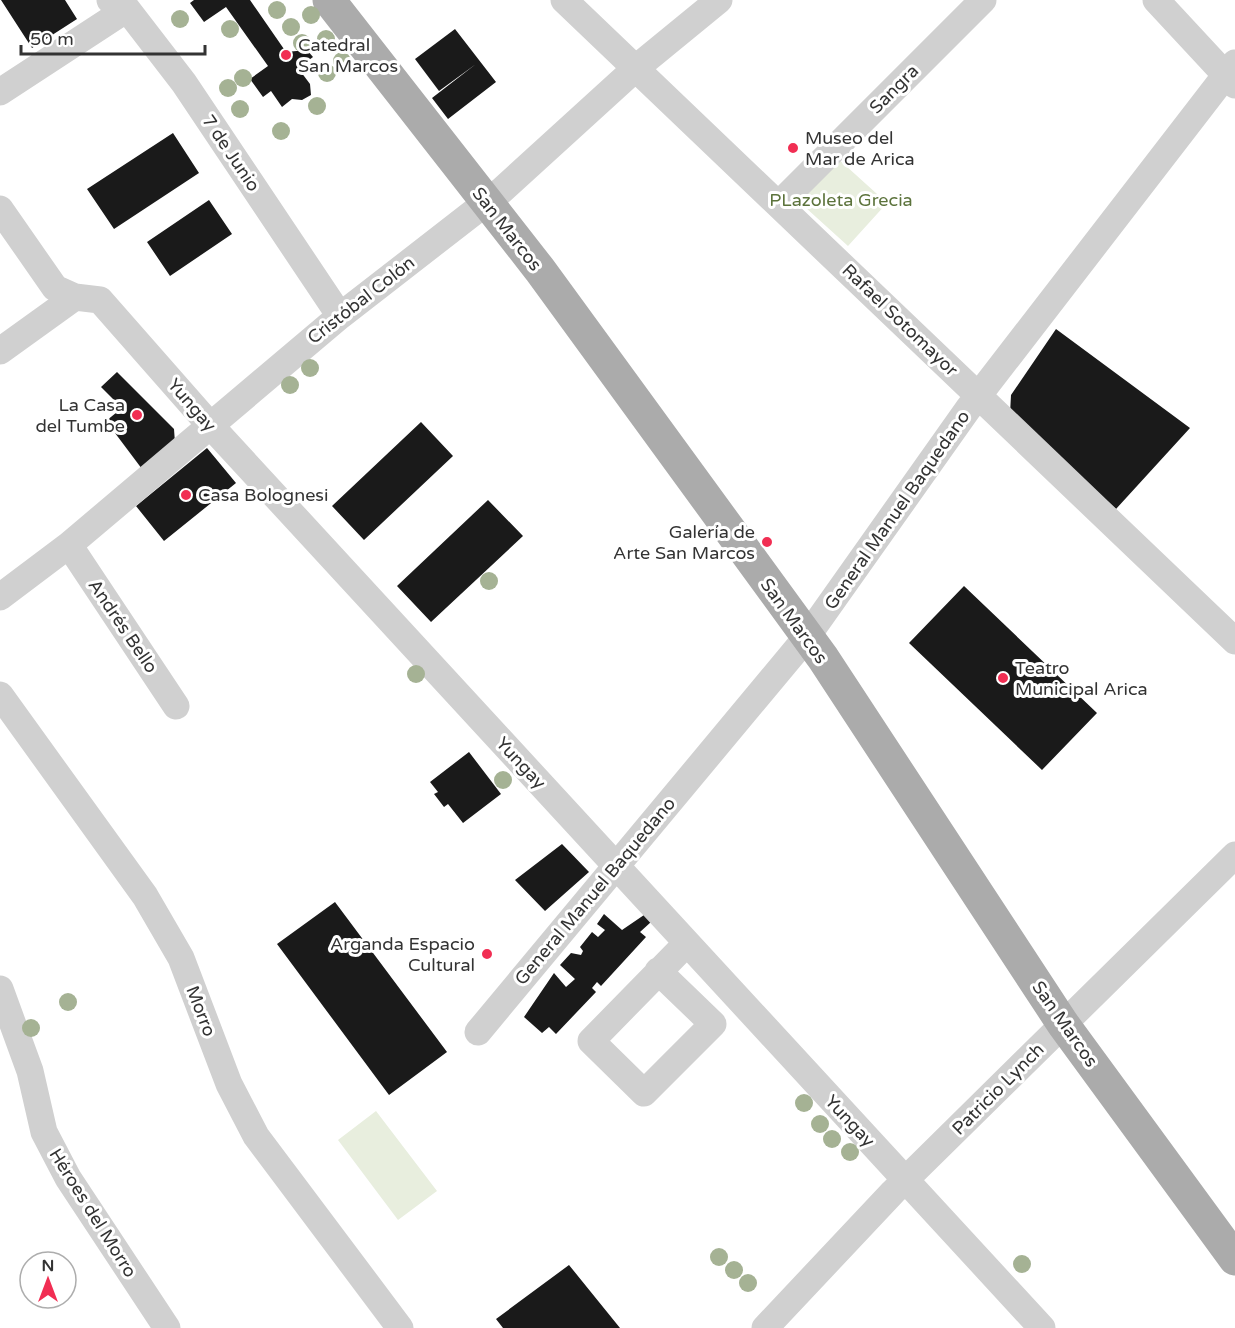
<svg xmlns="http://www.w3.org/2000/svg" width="1235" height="1328" font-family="'Varela Round',sans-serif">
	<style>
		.green { fill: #e8eede }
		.building { fill: #1a1a1a }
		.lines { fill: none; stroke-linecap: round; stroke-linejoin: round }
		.minor { stroke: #d0d0d0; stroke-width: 27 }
		.major { stroke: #ababab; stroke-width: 33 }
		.tree { fill: #a5b294 }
		.poi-dot { fill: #f12e53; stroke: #fff; stroke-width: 2 }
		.labels { text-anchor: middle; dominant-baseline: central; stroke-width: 6; stroke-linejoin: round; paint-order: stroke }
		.poi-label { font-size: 18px; fill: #333; stroke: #fff; text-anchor: start }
		.street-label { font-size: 18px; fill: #333; stroke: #fff }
		.park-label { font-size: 18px; fill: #5c733c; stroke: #fff }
	</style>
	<rect width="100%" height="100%" fill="#fff"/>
	<!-- green -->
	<path class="green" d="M835,156l52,47 -39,43 -53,-48z
		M376,1111l61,80 -39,29 -60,-80z"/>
	<!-- building -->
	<path class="building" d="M1,0h64l12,19 -45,29z
		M194,0h56l36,52 21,-2 6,7 -15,11 12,16 1,11 -9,5 -10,-1 -10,8 -11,-16 -8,6 -13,-18 18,-13 -42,-59 -22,15 -14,-19z
		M455,29l41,53 -48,37 -16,-21 44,-34 -37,27 -24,-32z
		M173,133l26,40 -85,56 -27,-40z
		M209,200l23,34 -62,42 -23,-34z
		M1056,329l134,99 -74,81 -106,-95 1,-19z
		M117,372l57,57 1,14 -33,26 -36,-48 16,-13 -21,-21z
		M421,422l32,34 -89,84 -32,-34z
		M207,448l29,35 -72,58 -28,-35z
		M488,500l35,36 -92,86 -34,-36z
		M964,586l133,127 -55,57 -133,-127z
		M469,752l32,42 -38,29 -15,-19 -4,3 -10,-13 4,-2 -8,-10z
		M562,844l27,28 -44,39 -30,-31z
		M335,902l112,150 -58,43 -112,-151z
		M604,914l18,16 22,-15 7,7 -11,10 6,5 -45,49 -4,-4 -5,6 4,4 -40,42 -7,-7 -7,6 -18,-16 30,-44 12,14 9,-8 -15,-14 11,-12 10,2 2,-4 -3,-4 12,-15 6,5 7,-7 -8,-6z
		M569,1265l51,63h-117l-7,-9z"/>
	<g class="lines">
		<!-- minor -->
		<path class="minor" d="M110,0l17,9 57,74 156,233
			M564,0l671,641
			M1156,0l79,85
			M0,92l127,-83
			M779,204l204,-204
			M0,209l55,79 20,9 25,3 109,124 833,904
			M0,351l75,-54
			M69,545l107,161
			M0,597l69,-52 271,-229 161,-125 135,-123 83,-68
			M0,695l145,201 36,62 48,126 27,52 144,192
			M658,971l55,53 -69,69 -53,-52 95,-97
			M0,989l30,82 14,61 24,46 99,150
			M478,1032l328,-394 162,-229 267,-346
			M765,1328l128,-136 342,-337"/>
		<!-- major -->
		<path class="major" d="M329,0l211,270 283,388 240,366 172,235"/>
	</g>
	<!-- trees -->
	<g class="tree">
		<circle cx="277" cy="10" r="9"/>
		<circle cx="311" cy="15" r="9"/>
		<circle cx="180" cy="19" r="9"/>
		<circle cx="291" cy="27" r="9"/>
		<circle cx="230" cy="29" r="9"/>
		<circle cx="326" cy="39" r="9"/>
		<circle cx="302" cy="43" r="9"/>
		<circle cx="342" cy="61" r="9"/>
		<circle cx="327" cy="73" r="9"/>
		<circle cx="243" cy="78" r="9"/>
		<circle cx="228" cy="88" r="9"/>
		<circle cx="317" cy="106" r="9"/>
		<circle cx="240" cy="109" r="9"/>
		<circle cx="281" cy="131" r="9"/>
		<circle cx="310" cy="368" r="9"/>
		<circle cx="290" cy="385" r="9"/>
		<circle cx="489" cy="581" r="9"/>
		<circle cx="416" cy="674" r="9"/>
		<circle cx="503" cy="780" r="9"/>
		<circle cx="68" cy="1002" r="9"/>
		<circle cx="31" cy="1028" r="9"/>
		<circle cx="804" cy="1103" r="9"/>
		<circle cx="820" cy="1124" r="9"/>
		<circle cx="832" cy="1139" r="9"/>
		<circle cx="850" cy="1152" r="9"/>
		<circle cx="719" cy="1257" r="9"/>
		<circle cx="1022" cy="1264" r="9"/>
		<circle cx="734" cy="1270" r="9"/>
		<circle cx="748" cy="1283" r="9"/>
	</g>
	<!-- markers -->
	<g class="poi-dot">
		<circle cx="286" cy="55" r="6"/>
		<circle cx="793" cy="148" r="6"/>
		<circle cx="137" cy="415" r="6"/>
		<circle cx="186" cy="495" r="6"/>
		<circle cx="767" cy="542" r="6"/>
		<circle cx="1003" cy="678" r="6"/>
		<circle cx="487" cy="954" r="6"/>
	</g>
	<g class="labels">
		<!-- poi labels -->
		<g class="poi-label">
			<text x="298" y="45">Catedral<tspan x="298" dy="21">San Marcos</tspan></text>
			<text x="805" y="138">Museo del<tspan x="805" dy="21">Mar de Arica</tspan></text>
			<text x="125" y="405" text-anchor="end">La Casa<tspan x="125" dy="21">del Tumbe</tspan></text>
			<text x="198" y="495">Casa Bolognesi</text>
			<text x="755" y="532" text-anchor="end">Galería de<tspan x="755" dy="21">Arte San Marcos</tspan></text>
			<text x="1015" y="668">Teatro<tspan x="1015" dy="21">Municipal Arica</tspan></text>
			<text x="475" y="944" text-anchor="end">Arganda Espacio<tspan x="475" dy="21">Cultural</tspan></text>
		</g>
		<!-- street labels -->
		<g class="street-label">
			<text transform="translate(894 89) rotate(-45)">Sangra</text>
			<text transform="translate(231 153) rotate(56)">7 de Junio</text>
			<text transform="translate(507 229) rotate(52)">San Marcos</text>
			<text transform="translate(361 300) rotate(-38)">Cristóbal Colón</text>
			<text transform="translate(900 320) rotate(44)">Rafael Sotomayor</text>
			<text transform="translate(192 405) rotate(49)">Yungay</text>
			<text transform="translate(897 510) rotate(-55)">General Manuel Baquedano</text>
			<text transform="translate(794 621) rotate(54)">San Marcos</text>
			<text transform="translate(123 626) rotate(56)">Andrés Bello</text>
			<text transform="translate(521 763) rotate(47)">Yungay</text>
			<text transform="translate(595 891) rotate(-50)">General Manuel Baquedano</text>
			<text transform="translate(201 1011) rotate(69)">Morro</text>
			<text transform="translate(1065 1024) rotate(55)">San Marcos</text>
			<text transform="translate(998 1089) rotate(-45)">Patricio Lynch</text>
			<text transform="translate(850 1121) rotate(47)">Yungay</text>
			<text transform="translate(93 1213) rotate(58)">Héroes del Morro</text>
		</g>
		<!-- park labels -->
		<g class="park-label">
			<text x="841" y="200">PLazoleta Grecia</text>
		</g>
	</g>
	<!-- north arrow -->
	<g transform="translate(48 1280)"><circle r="28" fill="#ffffff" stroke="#adadad" stroke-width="1.5"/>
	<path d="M0-4.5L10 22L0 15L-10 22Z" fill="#f12e53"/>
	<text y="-9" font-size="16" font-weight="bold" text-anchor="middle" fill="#333333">N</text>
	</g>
	<!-- scale -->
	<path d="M21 45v9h184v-9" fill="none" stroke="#333333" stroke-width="3"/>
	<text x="30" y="45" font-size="18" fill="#333333" stroke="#ffffff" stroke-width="4.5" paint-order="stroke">50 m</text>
</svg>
